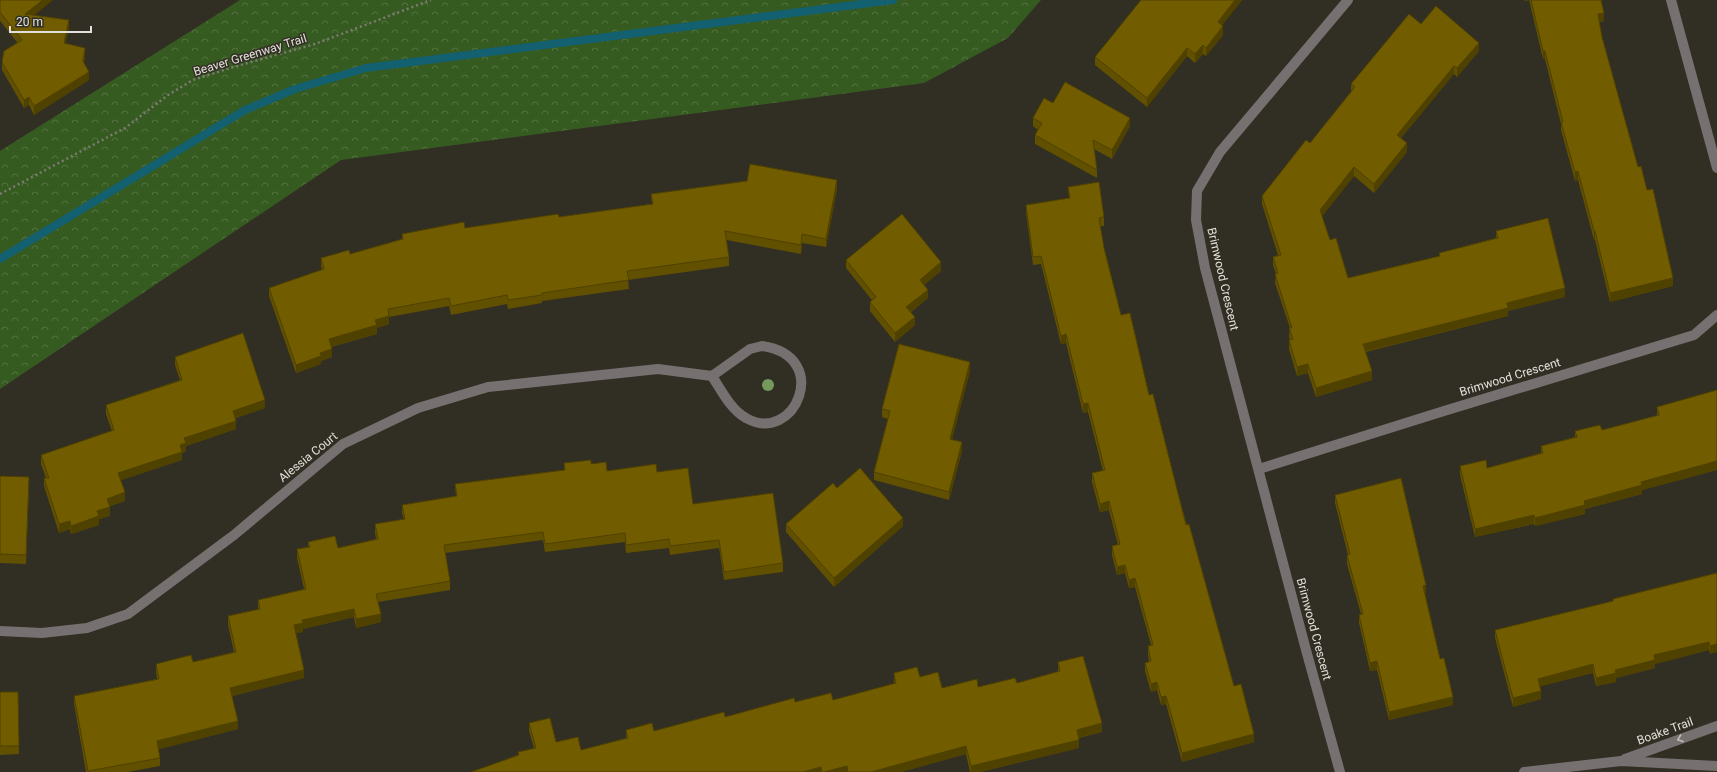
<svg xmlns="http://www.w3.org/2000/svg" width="1717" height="772" font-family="Roboto,sans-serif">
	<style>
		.forest { fill: url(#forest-crowns) }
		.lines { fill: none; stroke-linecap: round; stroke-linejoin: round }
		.stream { stroke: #136071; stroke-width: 8 }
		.path { stroke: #7e7b73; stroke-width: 2.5; stroke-dasharray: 2 3; stroke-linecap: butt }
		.minor { stroke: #777070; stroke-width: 10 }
		.tree { fill: #769a5c }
		.wall { fill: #615000 }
		.shaded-wall { fill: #4f4100 }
		.building { fill: #715d00; stroke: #4f4100 }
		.oneway { stroke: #c2beba }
		.labels { text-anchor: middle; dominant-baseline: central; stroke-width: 3; stroke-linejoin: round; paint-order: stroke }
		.street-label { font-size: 12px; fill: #e2e0da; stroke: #312e24 }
	</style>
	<defs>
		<pattern id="forest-crowns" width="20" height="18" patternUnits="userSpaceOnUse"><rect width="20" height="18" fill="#365b20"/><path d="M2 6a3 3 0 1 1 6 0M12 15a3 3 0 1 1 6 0" fill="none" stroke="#537240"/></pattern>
	</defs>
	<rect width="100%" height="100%" fill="#312e24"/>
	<!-- forest -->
	<path class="forest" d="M240,0h801l-33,38 -84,45 -583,77 -341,229v-238z"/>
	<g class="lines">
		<!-- stream -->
		<path class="stream" d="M0,259l245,-149 50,-21 71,-21 527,-68"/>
		<!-- path -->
		<path class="path" d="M0,194l125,-66 43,-33 25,-15 37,-12 85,-24 116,-44"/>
		<!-- minor -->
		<path class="minor" d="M1671,0l46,168
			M762,346c71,10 33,100 -16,72 -15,-8 -25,-28 -34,-42l38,-27z
			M1259,469l185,-58 250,-76 23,-20
			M0,631l42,2 45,-5 41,-14 106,-79 109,-91 75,-36 70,-21 170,-18 54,7
			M1625,759l92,-33
			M1340,772l-34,-122 -101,-382 -9,-48 1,-29 23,-39 128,-152
			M1524,772l97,-11 96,5"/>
	</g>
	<!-- trees -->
	<circle class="tree" cx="768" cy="385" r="6"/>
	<!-- wall -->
	<path class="wall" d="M0,0l34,15 35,13 -4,15 20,13 -1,7 5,17 -55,35 -5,-10 -5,3 -22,-38v-8l15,-20 -17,-21z
		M1141,0h101l-20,25 1,10 -17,21 -3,-2 -8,9 -8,-7 -40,51 -52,-42v-8z
		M1525,0h76l3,21 -5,1 3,15 36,130 9,23 26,96 -63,16 -15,-62h-1l-16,-60 -3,1 -14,-51v-6l-16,-65h-2l-14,-59 -4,1z
		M1421,24l58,27 -22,26 -3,-3 -53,64 6,14 -33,41 -20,-17 -32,40 8,24 18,38 91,-22v-3l57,-15v-7l69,66 -57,14v5l-142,36 6,28 -56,17 -8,-24 -11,3 -8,-27v-9h1l-1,-3 1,-9 -15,-45 1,-9 -3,-9v-8l5,-2 -16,-51v-8l48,-53 41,-51v-8z
		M1053,103l77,23 -18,33 -18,-10 3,21v8l-62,-34v-9l3,-5 -5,-4v-8z
		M1068,187l36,30v9h-4l4,22 17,67 28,80 85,291 20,56 -72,20 -16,-58 -5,1 -4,-15 -6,2 -6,-21v-8l4,-2 -1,-6v-9l3,-1 -16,-58 -6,1 -4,-15 -8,2 -5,-20v-9l6,-1 -9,-35 -9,2 -8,-30v-9l11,-2 -15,-59 -5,1 -17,-70 -5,1 -20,-80 -8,1 -7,-52v-8l43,-7z
		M837,189l-11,58 -24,-4 -1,11 -75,-14 3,17v9l-101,14 1,9 -87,12v2l-34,6 -1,-5 -56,11 -2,-9 -60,11v7l-12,4v6l-46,13 1,10 -11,4v3l-25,9 -27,-77v-8l53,-18 -1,-4v-8l29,-4 52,-15v-5l63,-6 94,-11 93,-13 -1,-10z
		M846,260l95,11 -17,14 4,13 -17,14 4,13 -20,17 -25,-31v-9l2,-2 -26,-32z
		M175,357l90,51 -29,10v11l-50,17v5l-4,2v7l-61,20 4,21 -15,5v10l-11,3v6l-28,9 -1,-5 -11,4 -15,-47v-8h2l-5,-14v-9l71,-24 -6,-17v-9l74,-25 -5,-15z
		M970,371l-18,68 10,12 -13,49 -75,-20v-8l14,-53 -6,-2v-8z
		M1717,390v80l-75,20v4l-57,15v5l-50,12 -1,-2 -59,13 -15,-62v-9l27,2 54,-15v-7l34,-9v-6l27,-1 55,-14v-9z
		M564,463l27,1 16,7 50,1 36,32 90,59v9l-59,8 -5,-32 -49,7 -1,-7 -43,5 -1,-11 -80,10 -2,-12 -98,13 5,28v9l-72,12 3,20 -25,6 -2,-11 -51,12v3l-7,1 8,45 -72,18 6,33 -80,20 2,9v8l-32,6h-42l-12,-68v-8l83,-17 -1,-7v-8l37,-2 41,-10 -6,-27v-9l30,-7v-9l46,-11 -7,-31v-9l11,-2v-5l30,6 38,-9 -1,-6v-9l29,-4 -2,-7v-8l54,-9 -1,-12 109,-14z
		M0,476l29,10 -3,78 -26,-1z
		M837,488l66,38 -69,61 -48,-55v-8z
		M1335,495l91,98 -1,1 15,65 13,46 -64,15 -12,-50 -7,1 -11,-48v-8l2,-1 -14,-50v-9h1l-13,-52z
		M1717,573l-7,81 -1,-4 -54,14v4l-39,10v4l-20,4 -3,-13 -53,13 1,13 -28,8 -18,-69v-8l118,-29v-2z
		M1058,662l44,70 -23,6v10l-99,24h-10l-4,-18 -65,18h-430l47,-17v-3l16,-4 -5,-17v-8l27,19 25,8 45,-12v-8l28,1 141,-29 38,-2 61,-16v-11l26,4 22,11 36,-1 39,-4 41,-11z
		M0,692h18l1,62 -19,1z"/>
	<!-- shaded-wall -->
	<path class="shaded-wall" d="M43,0h10l-28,23v-9z
		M1235,0h7l-24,31v-9z
		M1604,13v8l-6,1v-8z
		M69,20v8l-5,23v-8z
		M1223,26v9l-17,21v-8z
		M1479,43v8l-22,26v-9z
		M1203,45v9l-8,9v-9z
		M85,48v8l-2,13v-8z
		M1187,48v8l-40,51v-9z
		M1543,51h2v8h-2z
		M1454,66v8l-57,69v-8z
		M89,72v8l-55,35v-9z
		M29,97v8l-5,3v-8z
		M1130,118v8l-18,33v-9z
		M1407,143v9l-33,41v-9z
		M1354,167v9l-34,43v-9z
		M1578,171v9l-3,1v-9z
		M837,180v9l-11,58v-8z
		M1594,231h1v9h-1z
		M802,234v9l-1,11v-9z
		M941,262v9l-21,17v-8z
		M1673,278v8l-63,16v-9z
		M1565,288v9l-57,14v5l-145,36v-8l144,-41z
		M928,290v8l-22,17v-8z
		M389,316v8l-12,4v6l-48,13v-8l46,-19z
		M915,317v8l-20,17v-9z
		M1066,334v9l-5,1v-8z
		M332,349v8l-11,4v3l-25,9v-8l24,-12z
		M970,362v9l-20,76v-8z
		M1308,364v9l-11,3v-9z
		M1372,371v9l-56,17v-9z
		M265,400v8l-32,11v-8z
		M1088,403v9l-5,1v-9z
		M236,421v8l-50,17v5l-4,2v7l-64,21v-8l62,-28 4,-7z
		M962,442v9l-13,49v-8z
		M1717,461v9l-75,20v4l-57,15v5l-50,12v-8l49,-17 57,-19z
		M125,492v9l-18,6v-8z
		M1109,501v9l-9,2v-8z
		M110,507v9l-11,3v6l-28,9v-8l26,-15z
		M1534,515v9l-59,13v-8z
		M903,518v8l-69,61v-9z
		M70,521v8l-11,4v-9z
		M1125,565v8l-8,2v-8z
		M1135,578v9l-6,1v-8z
		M1426,585v8l-3,1v-8z
		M354,609v8l-51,12v3l-9,2v-9l8,-5z
		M381,614v8l-25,6v-9z
		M1709,642v8l-54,14v4l-39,10v4l-20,4v-8l19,-8 39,-15z
		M1717,644v8l-7,2v-8z
		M1377,661v9l-7,1v-8z
		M1593,664v9l-55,14v-8z
		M304,670v8l-74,18v-8z
		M1157,682v8l-6,2v-8z
		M1541,691v8l-28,8v-9z
		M1166,696v8l-5,1v-8z
		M1453,697v8l-64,15v-8z
		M238,721v8l-81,21v-9z
		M1102,723v9l-25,6v-8z
		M1254,734v8l-72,20v-9z
		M1079,740v8l-99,24h-9v-6z
		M966,746v8l-65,18h-30z
		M847,766v6h-23z
		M821,767v5h-18z"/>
	<!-- building -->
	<path class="building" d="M0,0h43l-18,14 44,6 -5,23 21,5 -2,13 6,11 -55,34 -5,-9 -5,3 -22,-38 2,-11 18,-11 -22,-28z
		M1141,0h94l-17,22 5,4 -17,22 -3,-3 -8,9 -8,-6 -40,50 -52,-41z
		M1531,0h70l3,13 -6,1 4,23 36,130 3,-1 6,24 6,-1 20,89 -63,15 -15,-62h-1l-16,-60 -3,1 -14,-50h2l-18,-71h-2z
		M1436,6l43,37 -22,25 -3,-2 -57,69 10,8 -33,41 -20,-17 -34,43 10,30 6,-2 12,40 92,-22 -1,-3 59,-15 -2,-7 52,-13 17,70 -58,15 1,5 -145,36 9,27 -56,17 -8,-24 -11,3 -8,-27 4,-1 -4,-11h3l-17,-54 3,-1 -5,-16 8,-2 -19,-59 44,-56 4,3 45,-56 -4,-3 58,-70 12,10z
		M1065,82l65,36 -18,32 -19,-10 4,30 -62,-35 7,-12 -9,-5 11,-20 9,5z
		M750,164l87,16 -11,59 -24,-5 -1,11 -76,-14 4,26 -102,14 2,9 -87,13v2l-34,5 -1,-5 -56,11 -2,-8 -61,11 1,7 -14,4 2,5 -48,14 3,10 -12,4 1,3 -25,9 -27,-77 55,-19 -3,-11 28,-8 1,4 53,-15 -1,-5 62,-12 1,6 93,-14 1,3 94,-13 -2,-10 96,-13z
		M1099,182l5,35 -5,1 5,30 17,67 9,-2 19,82 4,-1 33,131 3,-1 45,162 7,-2 13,50 -72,19 -16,-57 -5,1 -4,-15 -6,2 -6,-21 6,-2 -3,-15 5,-1 -18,-67 -6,2 -4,-15 -8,2 -5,-21 8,-2 -11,-43 -9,3 -8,-31 13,-3 -17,-67 -5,1 -17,-70 -5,2 -20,-80 -8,1 -7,-52 44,-7 -2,-11z
		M902,214l39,48 -21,18 8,10 -22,17 9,10 -20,16 -25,-31 6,-5 -30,-37z
		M243,333l22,67 -32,11 3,10 -52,17 2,5 -6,2 2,7 -64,21 7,19 -18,7 3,8 -13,4 2,5 -28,10 -1,-5 -11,3 -15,-46h5l-8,-23 73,-25 -8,-25 76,-25 -7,-23z
		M899,344l71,18 -20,77 12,3 -13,50 -75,-20 16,-61 -8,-2z
		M1717,390v71l-76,21 1,3 -58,16 1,4 -50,13 -1,-3 -59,14 -15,-63 26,-6 1,8 56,-15 -2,-7 36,-9 -2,-6 25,-6 2,5 57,-15 -2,-8z
		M591,460v4l15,-2 1,9 49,-7 1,8 31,-4 5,36 80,-11 10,70 -59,9 -5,-32 -49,6 -1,-7 -43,6 -1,-12 -80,11 -2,-12 -99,13 6,36 -74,13 5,20 -25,5 -2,-10 -52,11 1,3 -9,2 10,45 -74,18 8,33 -81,20 3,17 -72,13 -14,-75 85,-17 -3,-15 35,-9 2,7 43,-10 -8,-36 32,-7 -2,-9 48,-11 -9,-40 13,-2 -2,-5 27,-6 3,12 40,-9 -3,-15 30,-5 -3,-14 55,-9 -2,-12 110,-14 -1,-7z
		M860,468l43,50 -69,60 -48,-54 47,-41 4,5z
		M0,476l29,1 -3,78 -26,-1z
		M1401,478l25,107 -3,1 17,73 4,-1 9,39 -64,15 -12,-51 -7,2 -11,-48 4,-1 -16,-59 3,-1 -15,-59z
		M1717,573v71l-7,2 -1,-4 -55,13 1,5 -40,10 1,3 -20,5 -3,-14 -55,15 3,12 -28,7 -18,-68 118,-29v-2z
		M1083,656l19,67 -25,7 2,10 -108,26 -5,-20 -95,26h-23l-1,-6 -23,6h-2l-1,-5 -18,5h-332l48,-17 -1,-3 18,-4 -7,-25 21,-5 6,24 22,-5 3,13 47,-12 -2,-8 26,-7 2,8 70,-19 1,5 69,-19 1,4 36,-9 2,7 63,-17 -2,-10 23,-6 3,10 18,-5 4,16 35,-9 1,8 37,-9 2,5 43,-12 -2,-9z
		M0,692h18l1,54h-19z"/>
	<!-- one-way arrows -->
	<defs><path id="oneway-chevron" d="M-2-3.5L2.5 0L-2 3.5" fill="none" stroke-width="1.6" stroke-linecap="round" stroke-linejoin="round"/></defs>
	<use class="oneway" href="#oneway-chevron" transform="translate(1680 739) rotate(160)"/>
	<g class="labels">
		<!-- street labels -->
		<g class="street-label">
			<text transform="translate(250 55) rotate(-17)">Beaver Greenway Trail</text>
			<text transform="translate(1223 279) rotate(77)">Brimwood Crescent</text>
			<text transform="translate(1510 377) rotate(-17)">Brimwood Crescent</text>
			<text transform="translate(308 457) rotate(-39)">Alessia Court</text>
			<text transform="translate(1314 629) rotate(75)">Brimwood Crescent</text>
			<text transform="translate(1665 731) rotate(-20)">Boake Trail</text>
		</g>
	</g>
	<!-- scale -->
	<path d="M10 26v6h81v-6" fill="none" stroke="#e2e0da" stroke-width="2"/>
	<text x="16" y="26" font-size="12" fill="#e2e0da" stroke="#312e24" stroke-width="3" paint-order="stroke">20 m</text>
</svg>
